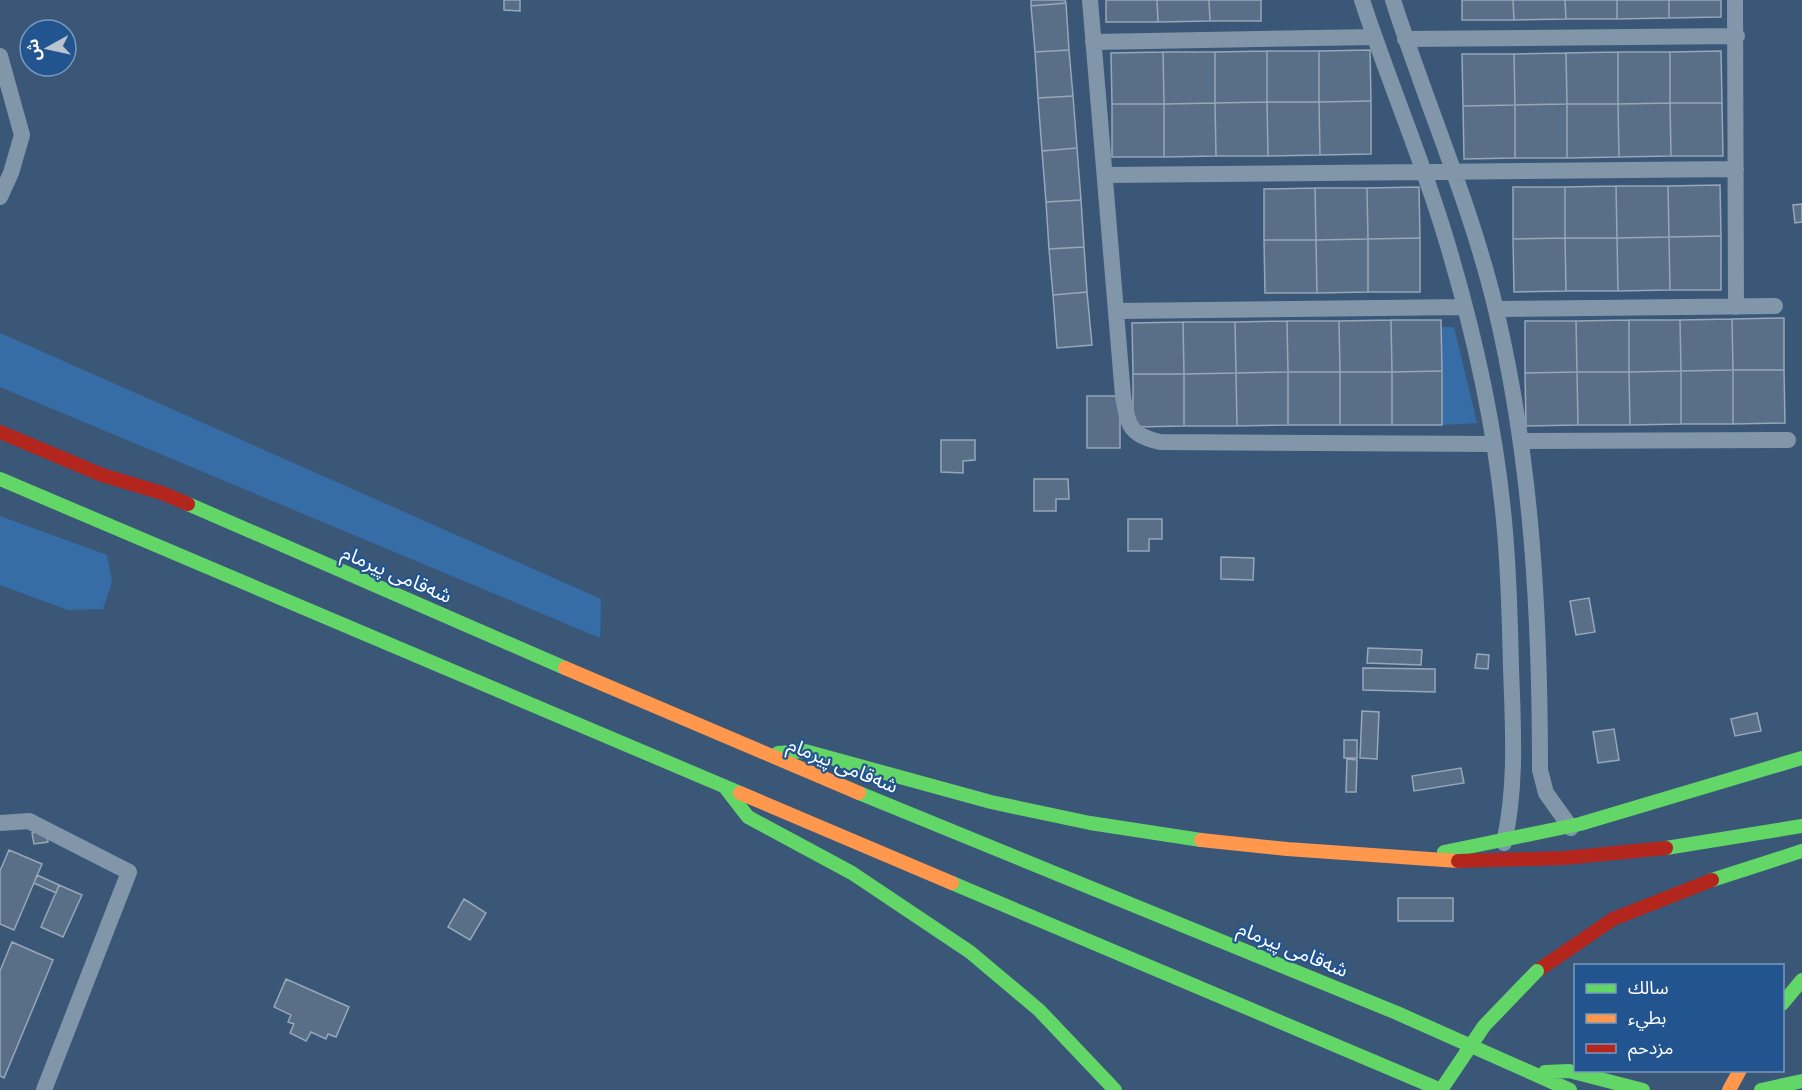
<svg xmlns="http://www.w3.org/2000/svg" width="1802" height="1090" font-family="'Space Grotesk','Noto Sans Arabic',sans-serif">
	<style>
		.green { fill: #376da6 }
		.building { fill: #596f88; stroke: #97a7b8; stroke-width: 1.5 }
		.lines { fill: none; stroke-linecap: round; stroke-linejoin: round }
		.street { stroke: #8296aa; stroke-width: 16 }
		.fast { stroke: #63d668; stroke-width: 14 }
		.slow { stroke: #ff974d; stroke-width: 14 }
		.jam { stroke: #b3261e; stroke-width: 14 }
		.fast-bridge { stroke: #63d668; stroke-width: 14 }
		.labels { text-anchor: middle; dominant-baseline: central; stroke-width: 4.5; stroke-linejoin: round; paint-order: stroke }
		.street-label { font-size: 20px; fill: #fff; stroke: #225590 }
	</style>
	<rect width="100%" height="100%" fill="#3b5777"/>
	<!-- green -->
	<path class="green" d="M1441,327h13l23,96 -35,2z
		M0,333l601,266 -1,39 -600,-251z
		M0,516l107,39 5,27 -9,27 -35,1 -68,-25z"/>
	<!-- building -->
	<path class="building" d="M504,0h16v11l-16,-1z
		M1031,0h34l1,3 -35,3z
		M1106,0h51l1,22h-52z
		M1157,0h52l1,21 -52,1z
		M1209,0h52v21h-51z
		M1462,0h51l1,20h-52z
		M1513,0h52l1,19 -52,1z
		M1565,0h52v19h-51z
		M1617,0h52v18l-52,1z
		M1669,0h52v17l-52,1z
		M1066,3l3,47 -34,2 -4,-46z
		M1069,50l4,46 -35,2 -3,-46z
		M1370,50l1,51 -52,1v-51z
		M1267,51v51l-52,1v-51z
		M1267,51h52v51h-52z
		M1721,51l1,52h-52v-51z
		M1163,52h52v51l-51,1z
		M1163,52l1,52h-52l-1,-51z
		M1618,52v52h-51l-1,-51z
		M1618,52h52v51l-52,1z
		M1566,53l1,51 -52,1 -1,-51z
		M1462,54h52l1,51 -52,1z
		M1073,96l4,52 -35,3 -4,-53z
		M1371,101v53l-51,1 -1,-53z
		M1267,102h52l1,53 -52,1z
		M1267,102l1,54h-52l-1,-53z
		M1215,103l1,53 -52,1v-53z
		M1670,103h52l1,53h-52z
		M1670,103l1,53 -52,1 -1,-53z
		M1112,104h52v53h-52z
		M1567,104h51l1,53 -52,1z
		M1567,104v54h-52v-53z
		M1515,105v53l-51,1 -1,-53z
		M1077,148l4,52 -35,2 -4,-51z
		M1720,185l1,51 -52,1 -1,-51z
		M1616,186h52l1,51 -52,1z
		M1616,186l1,52h-52v-51z
		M1419,187l1,51 -52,1 -1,-51z
		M1513,187h52v51l-52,1z
		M1315,188h52l1,51 -52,1z
		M1315,188l1,52h-52v-51z
		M1081,200l3,47 -35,2 -3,-47z
		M1802,204v18l-7,1 -2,-18z
		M1721,236v54h-51l-1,-53z
		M1669,237l1,53 -52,1 -1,-53z
		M1420,238v54h-52v-53z
		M1565,238h52l1,53h-52z
		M1565,238l1,53 -52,1 -1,-53z
		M1368,239v53l-51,1 -1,-53z
		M1264,240h52l1,53h-52z
		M1084,247l3,45 -34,3 -4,-46z
		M1087,292l5,53 -35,3 -4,-53z
		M1784,318v52h-51l-1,-51z
		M1732,319l1,51 -52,1 -1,-51z
		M1391,320l1,52h-52l-1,-51z
		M1391,320h50l1,51 -50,1z
		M1629,320v52h-52l-1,-51z
		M1629,320h51l1,51 -52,1z
		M1287,321l1,51 -52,1 -1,-51z
		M1287,321h52l1,51h-52z
		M1525,321h51l1,51 -52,1z
		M1183,322l1,52h-51l-1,-51z
		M1183,322h52l1,51 -52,1z
		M1733,370h51l1,53 -52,1z
		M1733,370v54h-52v-53z
		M1442,371v54h-50v-53z
		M1681,371v53l-51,1 -1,-53z
		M1288,372h52v53h-52z
		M1288,372v53l-51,1 -1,-53z
		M1340,372h52v53h-52z
		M1577,372h52l1,53h-52z
		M1577,372l1,53 -52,1 -1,-53z
		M1236,373l1,53h-53v-52z
		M1133,374h51v52l-51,1z
		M1087,396h33v52h-33z
		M941,440h34v20l-12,1v12l-22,-1z
		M1034,479h34l1,20h-13v12h-22z
		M1128,519h34v20h-13v12h-21z
		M1221,557l33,1 -1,22 -32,-1z
		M1589,598l6,34 -19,3 -6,-34z
		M1368,648l54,2 -1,15 -54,-2z
		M1477,654l12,1 -1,14 -13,-1z
		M1363,668l72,1v23l-72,-2z
		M1362,711l17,1 -2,47 -17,-1z
		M1757,713l4,18 -26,5 -4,-17z
		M1614,729l5,31 -21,3 -5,-31z
		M1344,740h13v18h-13z
		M1347,759l10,1 -1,32h-10z
		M1461,768l3,15 -50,8 -2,-15z
		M46,830l2,12 -14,2 -2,-11z
		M9,850l33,14 -28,66 -14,-6v-53z
		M37,875l22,10 -3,8 -22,-10z
		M59,885l23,10 -19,42 -22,-10z
		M1398,898h55v23h-55z
		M464,899l22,14 -16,27 -22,-13z
		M12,942l41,18 -49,118 -4,-2v-105z
		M286,979l63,28 -13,30 -8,-3 -2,5 -15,-7 -5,9 -16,-8 4,-9 -6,-2 3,-7 -17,-8z"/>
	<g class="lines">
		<!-- street -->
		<path class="street" d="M1090,0l33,396c5,28 5,39 37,46l333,2
			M1362,0c26,80 60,158 84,239 28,93 51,196 59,293 4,45 5,90 6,135 2,60 6,118 -7,176
			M1393,0c33,104 78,204 103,310 36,152 44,305 44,460l6,23 25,35
			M1735,0l1,307
			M1405,39l332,-3
			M1093,42l281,-5
			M0,56l22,79 -11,38 -11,24
			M1105,175l631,-6
			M1496,309l279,-3
			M1116,311l349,-4
			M1522,441l266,-1
			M0,823l29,-2 100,51 -85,218"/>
		<!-- fast -->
		<path class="fast" d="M0,479l740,314
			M188,504l377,164
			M778,753l27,-2 186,51 99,21 111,17
			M724,786l24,31 104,56 118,79 69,58 76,80
			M859,793l538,220 173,77
			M1666,848l136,-22
			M1444,852l136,-28 222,-66
			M1712,880l90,-29
			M952,883l489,207
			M1782,1004l20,-24
			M1545,1072l24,-1 74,19
			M1761,1090l41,-9"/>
		<!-- slow -->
		<path class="slow" d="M565,668l294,125
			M740,793l212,90
			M1201,840l86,9 171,12
			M1729,1090l11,-20"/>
		<!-- jam -->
		<path class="jam" d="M0,432l102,43 60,18 26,11
			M1458,861l106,-3 102,-10
			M1537,971l76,-52 99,-39"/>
		<!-- fast-bridge -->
		<path class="fast-bridge" d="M1441,1090l43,-64 53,-55"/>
	</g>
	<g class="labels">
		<!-- street labels -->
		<g class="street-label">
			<text transform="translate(397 574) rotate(23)">شەقامی پیرمام</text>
			<text transform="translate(843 765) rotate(22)">شەقامی پیرمام</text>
			<text transform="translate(1293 949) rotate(22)">شەقامی پیرمام</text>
		</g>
	</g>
	<!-- legend -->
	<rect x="1574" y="964" width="210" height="108" fill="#225590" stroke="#7a99bc" stroke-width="1.5"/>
	<rect x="1586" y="984" width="30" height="9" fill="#63d668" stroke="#7a99bc" stroke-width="1.5"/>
	<text x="1628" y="994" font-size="18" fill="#ffffff">سالك</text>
	<rect x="1586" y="1014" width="30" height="9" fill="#ff974d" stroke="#7a99bc" stroke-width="1.5"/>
	<text x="1628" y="1024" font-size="18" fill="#ffffff">بطيء</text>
	<rect x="1586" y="1044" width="30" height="9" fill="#b3261e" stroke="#7a99bc" stroke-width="1.5"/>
	<text x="1628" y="1054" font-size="18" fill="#ffffff">مزدحم</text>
	<!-- north arrow -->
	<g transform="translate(48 48) rotate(262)"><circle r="28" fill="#225590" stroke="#7a99bc" stroke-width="1.5"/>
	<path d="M0-4.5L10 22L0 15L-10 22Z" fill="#bac4cf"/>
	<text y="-9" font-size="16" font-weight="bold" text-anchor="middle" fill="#ffffff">ش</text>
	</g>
</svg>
